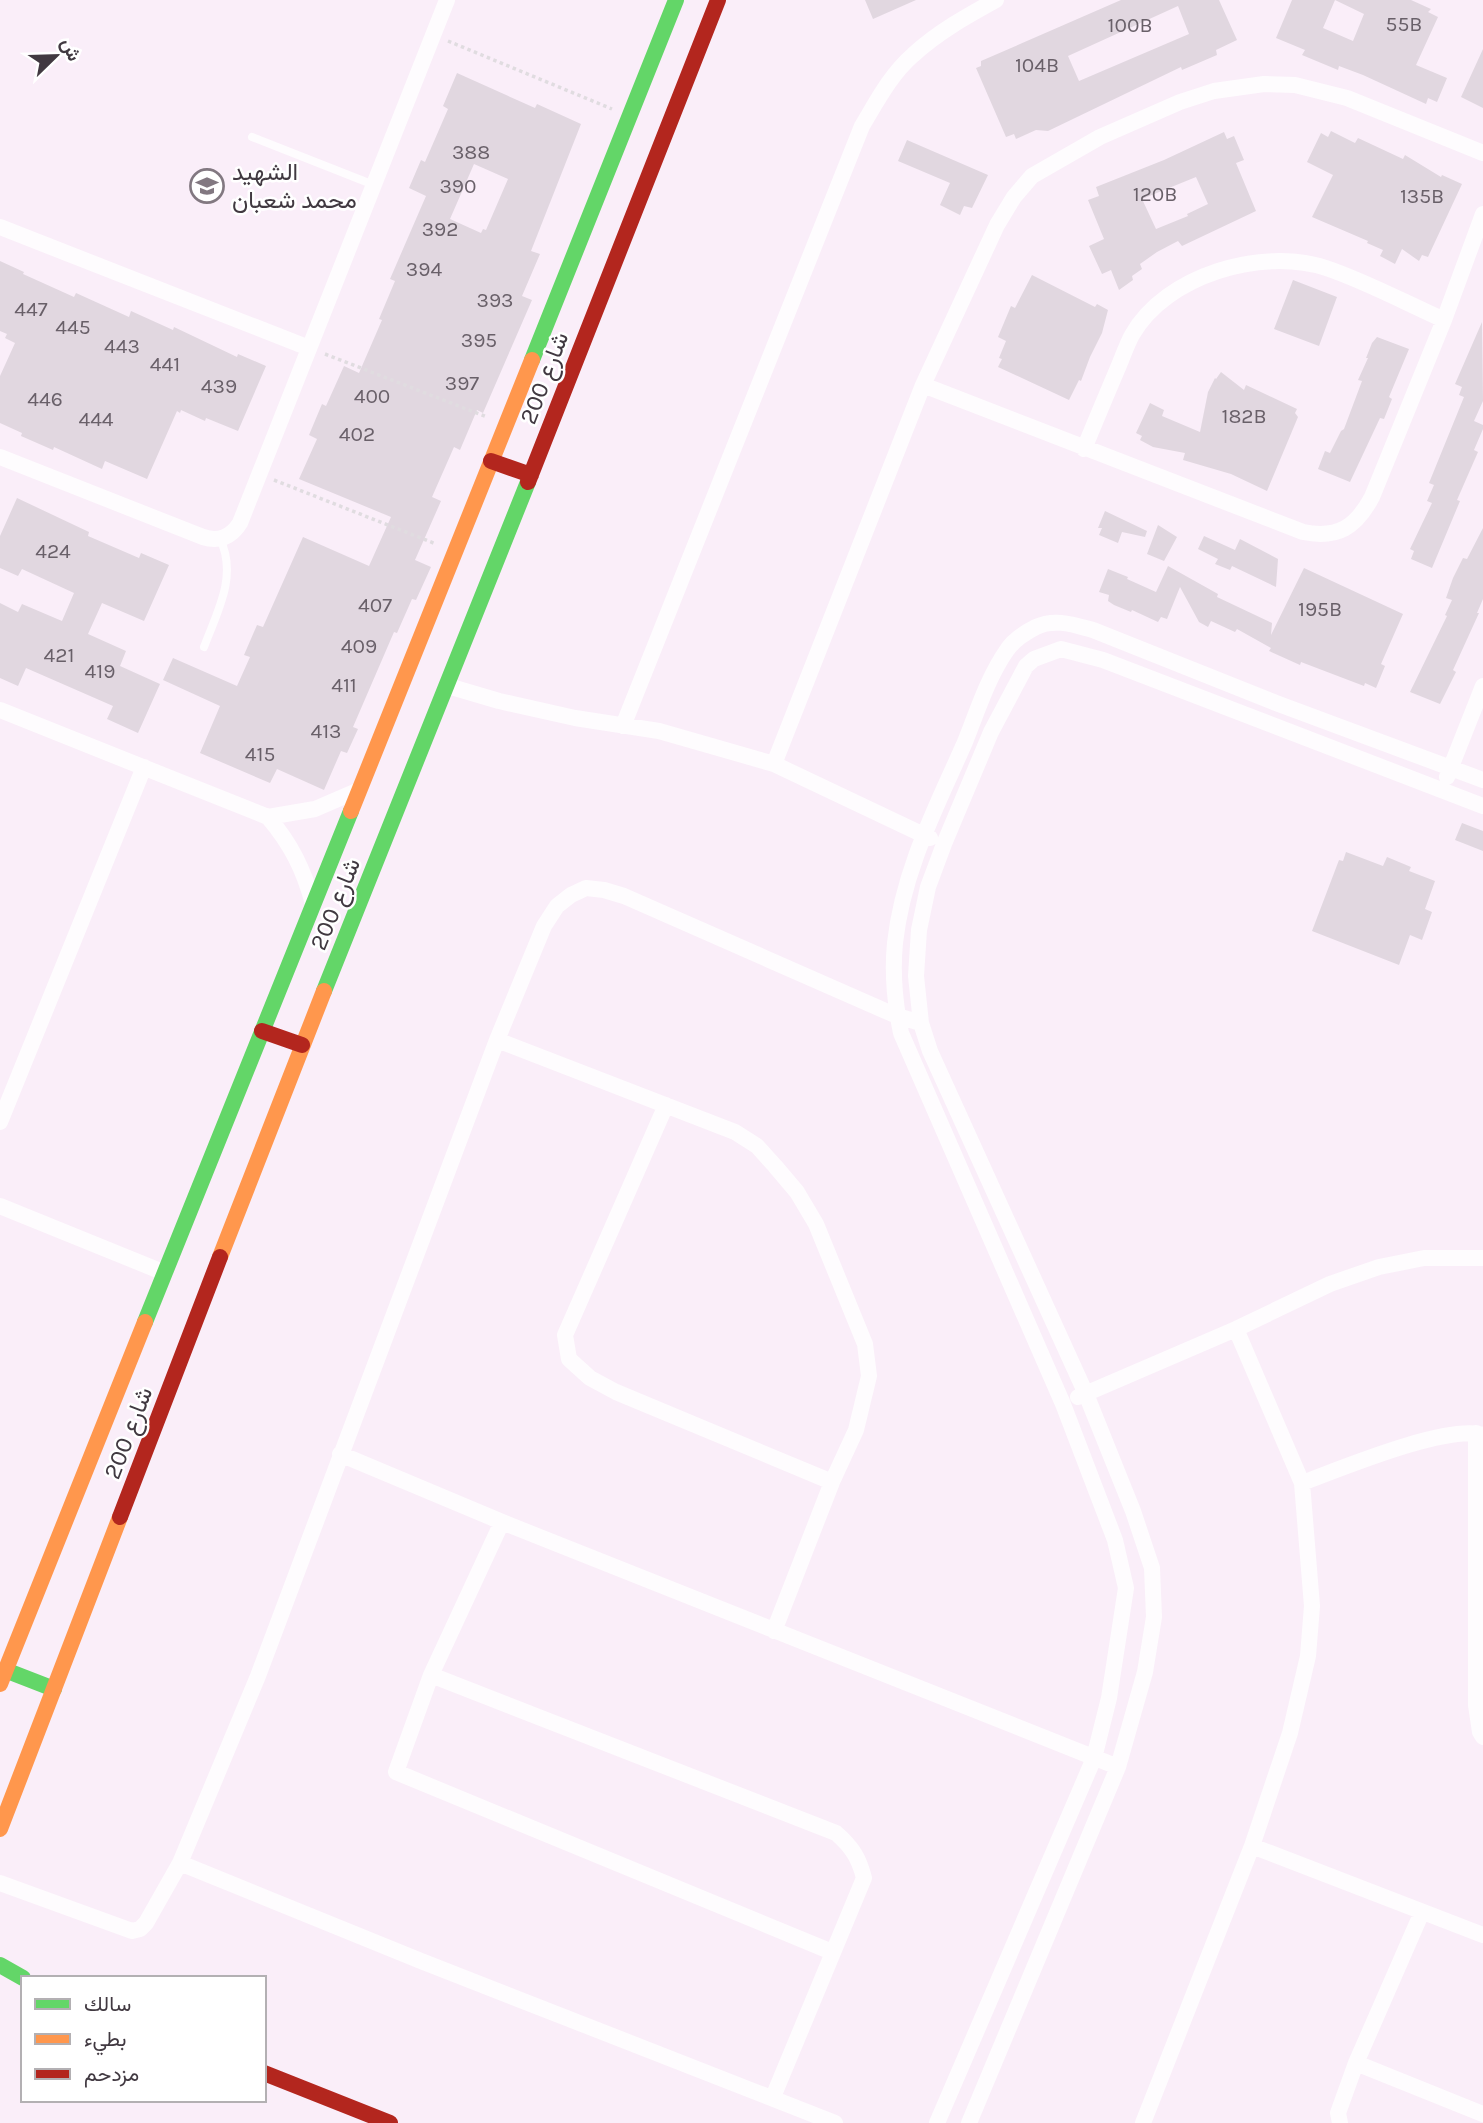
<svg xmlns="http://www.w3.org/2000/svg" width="1483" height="2123" font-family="Karla,Vazirmatn,sans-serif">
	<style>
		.building { fill: #e1d7e0; fill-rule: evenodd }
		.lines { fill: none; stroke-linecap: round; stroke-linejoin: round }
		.path { stroke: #e0dce0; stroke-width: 3.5; stroke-dasharray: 3.5 3.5; stroke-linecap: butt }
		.lane { stroke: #fefcfe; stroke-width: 8 }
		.street { stroke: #fefcfe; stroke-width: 16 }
		.fast { stroke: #63d668; stroke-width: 16 }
		.slow { stroke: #ff974d; stroke-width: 16 }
		.jam { stroke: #b3261e; stroke-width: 16 }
		.labels { text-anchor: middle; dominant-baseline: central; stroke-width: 5; stroke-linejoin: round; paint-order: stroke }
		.number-label { font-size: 21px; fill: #696069 }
		.poi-label { font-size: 24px; fill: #413941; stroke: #fff; text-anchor: start }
		.street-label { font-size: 24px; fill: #413941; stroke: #fff }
	</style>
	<rect width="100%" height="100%" fill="#faeef9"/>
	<!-- building -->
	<path class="building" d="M865,0h51l-43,19z
		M1121,0h98l18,40 -21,10 1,5 -35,15 -1,-3 -133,64 -12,-1 -20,9 -2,-5 -8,3 -30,-69 5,-2v-5zM1178,6l11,28 -110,47 -11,-25z
		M1292,0h119l20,9 -3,3 10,5 -22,48 31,13 -10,24 -9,-4 -2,6 -63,-29 -24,-9 -1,4 -36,-15 3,-5 -29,-12zM1335,0l29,14 -11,27 -30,-13z
		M1483,49v59l-22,-11z
		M457,73l78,35 2,-4 44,20 -50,127 9,3 -18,42 10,4 -49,113 -6,-3 -17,40 -6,-3 -22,50 9,4 -26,59 16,7 -15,33 -4,-1 -15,34 -3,-1 -41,95 5,2 -11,24 -6,-2 -17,39 -47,-21 -7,14 -70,-30 20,-47 -57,-26 10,-22 64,28 13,-29 -6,-2 13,-30 6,2 40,-90 66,29 22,-49 -92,-38 18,-40 -8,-4 13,-31 4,2 18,-40 15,7 23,-53 -3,-1 16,-38 -5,-2 36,-83 -17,-8 12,-28 4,2 23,-53 -5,-3zM474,164l34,15 -22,51 -3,-1 -2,4 -31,-14z
		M1331,131l24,12 3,-5 45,21 2,-4 36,22 1,-2 20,9 -34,73 -6,-2 -3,6 -17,-12 -7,15 -15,-8 3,-6 -16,-7 1,-2 -56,-24 21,-42 -26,-13 14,-29 7,4z
		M1224,132l3,7 7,-3 10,24 -8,3 20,48 -74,35 -4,-5 -21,11 -17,12 2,5 -10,7 1,4 -14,10 -8,-20 -9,4 -13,-28 15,-7 -16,-39 11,-4 -3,-9 68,-27zM1196,177l12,27 -21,10 1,2 -32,13 -14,-30z
		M907,140l81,35 -16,33 -8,-2 -4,9 -20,-10 10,-22 -52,-22z
		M0,261l24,11 -1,2 51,23 2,-4 53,24 2,-6 42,19 1,-3 63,30 1,-3 28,12 -28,65 -32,-13 -1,3 -24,-11 -1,3 -3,-2 -30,68 -42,-18 -3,8 -48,-22 -1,3 -32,-14 1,-3 -22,-10v-47l15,-33 -10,-5 2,-4 -7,-3z
		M1032,275l63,32 2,-3 11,6 -6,23 -12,24 -9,24 -2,-1 -10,20 -71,-33 4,-8 -3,-1 7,-17 -8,-4 13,-31 4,2z
		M1293,280l44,17 -18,49 -45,-17z
		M1482,322l1,79 -9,20 9,4v4l-9,21 4,2 -21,48 3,1 -28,67 -21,-9 3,-8 -4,-2 22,-46 -5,-2 7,-16 -5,-2 35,-86 -5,-2 3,-8 -7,-3z
		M1377,337l32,12 -20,48 3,2 -8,20 -4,-1 -30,64 -32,-13 7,-18 5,2 11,-22 3,-2 18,-48 -4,-1 10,-22h-2l6,-15z
		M1221,372l23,18 2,-5 51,24 -2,4 3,4 -31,74 -36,-17 -48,-14 2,-7 -32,-6 -13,-7 2,-4 -6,-3 14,-30 14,7 -2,6 38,16 8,-40 7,-14 1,1z
		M17,498l72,34 -1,4 51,22 2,-5 28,12 -25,56 -42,-18 -14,31 38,17 -6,15 40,18 -22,49 -31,-14 6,-13 -87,-38 -8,18 -18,-8v-75l18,9 4,-8 40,17 12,-28 -52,-24 -4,7 -18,-8v-32z
		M1105,511l42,20 -2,6 -23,-5 -4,11 -19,-8 3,-7h-4z
		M1158,525l19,12 -13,24 -17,-7z
		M1483,528v71l-6,14h2l-26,57 3,2 -16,32 -30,-12 37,-76 -2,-1 7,-15 -6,-2 7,-20 10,-20 4,1z
		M1204,536l31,14 5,-11 38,20 -2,28 -44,-21 -2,4 -15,-6 3,-5 -20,-10z
		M1168,566l50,28 -1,3 55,26 -1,12 33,-67 99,46 -22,50 4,2 -9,22 -11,-5 -1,3 -63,-24 -1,3 -31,-14 2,-3 -34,-19 -2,3 -24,-11 -3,6 -9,-5 -19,-35 -13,32 -6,-2 -3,5 -26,-12 -1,2 -17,-7 -6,-4 1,-6 -10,-3 9,-23 20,8 -1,2 29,13z
		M1462,823l21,8v20l-28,-11z
		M1346,852l37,14 4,-9 24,10 -2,4 26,10 -10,28 7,3 -10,28 -12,-5 -11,30 -87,-34 27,-71 4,1z"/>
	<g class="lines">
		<!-- path -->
		<path class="path" d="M448,41l164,68
			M325,354l162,63
			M274,480l162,64"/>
		<!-- lane -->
		<path class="lane" d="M252,137l122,48
			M204,647c13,-35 34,-71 16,-108"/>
		<!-- street -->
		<path class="street" d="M0,227l309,121
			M923,385l380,147c35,7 53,-5 69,-35l72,-177 39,-106
			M1084,449c11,-27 22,-53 33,-79 5,-11 9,-24 15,-35 34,-60 130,-88 194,-67 39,13 80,35 118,52
			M0,457l203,80c16,5 28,0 37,-14l207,-523
			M448,686l51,15 76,17 84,13 115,33 156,74
			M0,710l268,107 47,-8 44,-19
			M623,726l239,-600c15,-25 29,-52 51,-71 25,-23 54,-39 83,-55
			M774,764l149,-379 74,-160 17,-28 18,-21 68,-39 80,-35 34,-11 50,-7 31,1 52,13 136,55
			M1447,777l36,-91
			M268,817c23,27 36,53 45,87
			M497,1040l238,92 22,14 18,20 22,26 19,32 49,120 4,32 -13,54 -24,52 -58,149
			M666,1105l-101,230 4,24 21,19 26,14 216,90
			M0,1122l144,-355
			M0,1206l165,67
			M1078,1397l158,-68 94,-45 49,-17 45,-9h59
			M1476,1433v272l4,27 3,5
			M340,1454l162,68 616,245
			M1302,1483c38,-14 145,-59 181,-48
			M502,1522l-71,153 -35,97 436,180
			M431,1675l405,158c16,14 23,25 28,45l-91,219
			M1252,1846l231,89
			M0,1883l132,48 8,-2 6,-6 34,-60
			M1356,2063l127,51
			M835,2123l-414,-162 -241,-98 78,-187 239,-636 47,-114 13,-20 14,-11 15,-7 18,2 20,6 273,120 24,7
			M937,2123l157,-365 15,-60 17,-110 -11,-48 -52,-136 -162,-371c-6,-29 -9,-60 -6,-90 8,-73 41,-135 70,-201 12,-30 23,-65 42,-92 6,-9 19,-18 29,-23 19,-9 38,-2 57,3l183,73 207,77
			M969,2123l149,-356 27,-95 9,-55 -2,-49 -19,-57 -47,-117 -156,-343 -9,-28 -5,-47 3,-46 9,-43 16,-43 47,-112 35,-66 8,-7 27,-10 42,11 380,146
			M1143,2123l109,-277 38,-113 18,-77 4,-50 -10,-123 -66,-154
			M1340,2123l-2,-10 18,-50 66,-151"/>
		<!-- fast -->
		<path class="fast" d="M532,360l144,-360
			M324,991l204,-509
			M145,1322l206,-511
			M5,1670l49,19
			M0,1965l23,13"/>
		<!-- slow -->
		<path class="slow" d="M351,811l181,-451
			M220,1257l104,-266
			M0,1684l145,-362
			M0,1829l120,-312"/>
		<!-- jam -->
		<path class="jam" d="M491,461l40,14
			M528,482l190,-482
			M262,1031l40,14
			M120,1517l100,-260
			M264,2073l126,50"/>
	</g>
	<!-- icons -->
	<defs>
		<g id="school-ring" transform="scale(1.75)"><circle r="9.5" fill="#fff" stroke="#827881" stroke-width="1.5"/><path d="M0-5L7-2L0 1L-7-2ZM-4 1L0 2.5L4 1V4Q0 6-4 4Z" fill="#827881"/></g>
	</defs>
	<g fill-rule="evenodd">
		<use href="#school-ring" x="207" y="186"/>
	</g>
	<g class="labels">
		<!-- number labels -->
		<g class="number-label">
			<text x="1404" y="24">55B</text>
			<text x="1130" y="25">100B</text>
			<text x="1037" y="65">104B</text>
			<text x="471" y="152">388</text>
			<text x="458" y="186">390</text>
			<text x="1155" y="194">120B</text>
			<text x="1422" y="196">135B</text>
			<text x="440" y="229">392</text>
			<text x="424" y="269">394</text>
			<text x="495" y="300">393</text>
			<text x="31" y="309">447</text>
			<text x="73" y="327">445</text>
			<text x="479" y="340">395</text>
			<text x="122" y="346">443</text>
			<text x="165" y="364">441</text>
			<text x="462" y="383">397</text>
			<text x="219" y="386">439</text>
			<text x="372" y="396">400</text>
			<text x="45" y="399">446</text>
			<text x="1244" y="416">182B</text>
			<text x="96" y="419">444</text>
			<text x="357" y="434">402</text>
			<text x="53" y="551">424</text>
			<text x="375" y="605">407</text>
			<text x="1320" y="609">195B</text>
			<text x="359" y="646">409</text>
			<text x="59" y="655">421</text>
			<text x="100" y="671">419</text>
			<text x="344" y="685">411</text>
			<text x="326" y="731">413</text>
			<text x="260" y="754">415</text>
		</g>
		<!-- poi labels -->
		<g class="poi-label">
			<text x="232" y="172">الشهيد<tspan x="232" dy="28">محمد شعبان</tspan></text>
		</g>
		<!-- street labels -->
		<g class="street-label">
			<text transform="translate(544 378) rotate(-69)">شارع 200</text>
			<text transform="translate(335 904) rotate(-68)">شارع 200</text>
			<text transform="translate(128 1433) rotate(-69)">شارع 200</text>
		</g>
	</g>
	<!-- legend -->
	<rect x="21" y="1976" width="245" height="126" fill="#ffffff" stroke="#b3b0b3" stroke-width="2"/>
	<rect x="35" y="1999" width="35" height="10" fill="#63d668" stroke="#b3b0b3" stroke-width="2"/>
	<text x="84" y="2011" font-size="21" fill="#413941">سالك</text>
	<rect x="35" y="2034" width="35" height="10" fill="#ff974d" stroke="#b3b0b3" stroke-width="2"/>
	<text x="84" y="2046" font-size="21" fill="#413941">بطيء</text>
	<rect x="35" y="2069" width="35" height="10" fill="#b3261e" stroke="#b3b0b3" stroke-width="2"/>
	<text x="84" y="2081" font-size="21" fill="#413941">مزدحم</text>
	<!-- north arrow -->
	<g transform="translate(56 56) rotate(67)" stroke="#ffffff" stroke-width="5" paint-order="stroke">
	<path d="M0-5L12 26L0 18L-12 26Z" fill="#413941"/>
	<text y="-10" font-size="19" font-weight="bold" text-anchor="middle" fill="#413941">ش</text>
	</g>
</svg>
